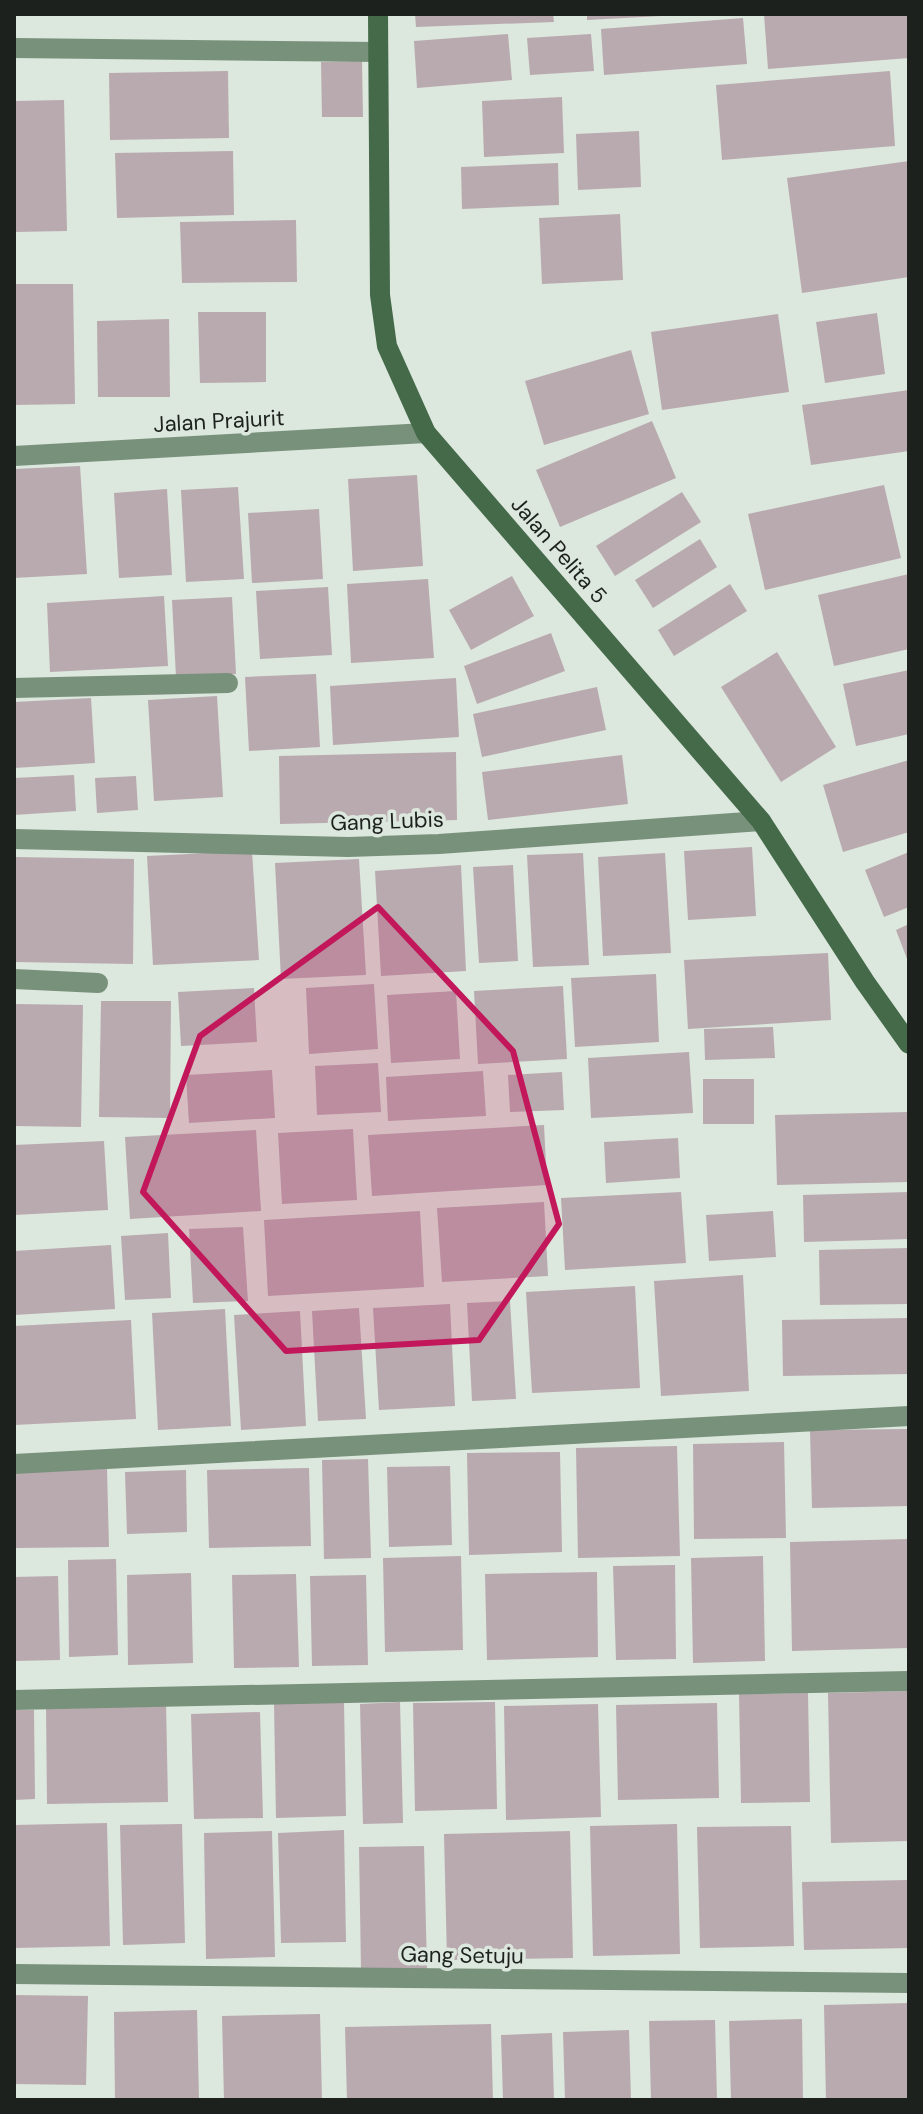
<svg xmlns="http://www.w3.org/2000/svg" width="923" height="2114" font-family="'DM Sans',sans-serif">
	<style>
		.building { fill: #b9aab0 }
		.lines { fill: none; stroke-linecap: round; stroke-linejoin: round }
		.lane { stroke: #78917b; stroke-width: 20 }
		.street { stroke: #78917b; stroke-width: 20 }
		.secondary { stroke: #456a4a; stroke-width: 20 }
		.marked { fill: #c2185b; fill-opacity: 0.2; stroke: #c2185b; stroke-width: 6; stroke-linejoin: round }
		.labels { text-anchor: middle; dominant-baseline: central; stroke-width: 7; stroke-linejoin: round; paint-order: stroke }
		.street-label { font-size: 22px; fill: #1d211d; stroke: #dce7dd }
	</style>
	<rect width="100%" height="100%" fill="#dce7dd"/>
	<!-- building -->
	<path class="building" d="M415,14h138l1,8 -138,5z
		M587,14h74v2l-74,4z
		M764,14h145v44l-141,11z
		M743,18l4,46 -143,11 -3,-46z
		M508,34l4,46 -95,8 -3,-47z
		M591,34l3,37 -64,4 -3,-37z
		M362,61l1,56h-41l-1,-55z
		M228,71l1,67 -119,2 -1,-67z
		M890,71l5,75 -173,14 -6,-75z
		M562,97l2,56 -80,4 -2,-56z
		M64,100l3,131 -53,1v-131z
		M639,131l2,56 -63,3 -2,-56z
		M233,151l1,64 -117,3 -2,-65z
		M909,161v116l-107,16 -15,-115z
		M558,163l1,42 -97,4 -1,-42z
		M620,214l3,66 -81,4 -3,-66z
		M296,220l1,62 -115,1 -2,-61z
		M14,284h59l2,120 -61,1z
		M198,312h68v70l-66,1z
		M877,313l8,61 -60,9 -9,-61z
		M778,314l11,78 -127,18 -11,-78z
		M169,319l1,78h-72l-1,-76z
		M631,350l18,64 -105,31 -19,-64z
		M909,390v61l-98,14 -9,-60z
		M652,421l24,57 -116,49 -24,-57z
		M80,466l7,108 -73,4v-109z
		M417,475l6,91 -70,5 -5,-92z
		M884,485l17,73 -136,32 -17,-76z
		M238,487l6,92 -58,3 -5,-92z
		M167,489l5,86 -53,3 -5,-85z
		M682,492l19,30 -86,54 -19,-30z
		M319,509l4,70 -71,4 -4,-70z
		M700,539l17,28 -64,41 -18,-28z
		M909,574v75l-75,17 -16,-71z
		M512,576l22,40 -63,34 -22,-40z
		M428,579l6,79 -83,5 -4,-79z
		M730,584l17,27 -73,45 -16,-26z
		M328,587l4,68 -72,4 -4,-68z
		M164,596l4,70 -118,6 -3,-69z
		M232,597l4,77 -60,3 -4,-77z
		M551,633l14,38 -88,33 -13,-38z
		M777,652l59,95 -55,35 -60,-95z
		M909,670v64l-53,12 -13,-62z
		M316,674l4,73 -71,4 -4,-74z
		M456,678l3,59 -126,8 -3,-59z
		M597,687l9,43 -124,27 -9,-43z
		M217,696l6,101 -69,4 -6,-101z
		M91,698l4,65 -81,5v-66z
		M456,752l1,68 -177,4 -1,-68z
		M622,755l6,49 -140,16 -6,-48z
		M909,760v72l-66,20 -20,-67z
		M74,775l2,36 -62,4v-37z
		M136,776l2,34 -41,3 -2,-35z
		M752,847l4,69 -68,4 -4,-69z
		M252,851l7,109 -106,5 -6,-109z
		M909,852v55l-25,10 -19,-47z
		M583,853l6,112 -56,2 -6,-112z
		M665,853l6,100 -68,3 -5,-99z
		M14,857l120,2 -1,105 -119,-2z
		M359,859l7,116 -85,4 -6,-116z
		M461,865l5,106 -85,5 -6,-105z
		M513,865l5,96 -39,2 -6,-96z
		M909,924v40l-13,-34z
		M828,953l3,67 -143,9 -4,-69z
		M656,974l3,68 -84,5 -4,-69z
		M374,984l4,65 -69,5 -3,-66z
		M563,986l4,73 -89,5 -4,-73z
		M254,988l3,54 -76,4 -3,-54z
		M456,991l4,68 -69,4 -4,-68z
		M101,1001h70l-1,117 -71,-1z
		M14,1004l69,1 -2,122 -67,-1z
		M773,1027l2,31 -70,2 -1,-31z
		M689,1052l4,61 -102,5 -3,-60z
		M378,1063l3,49 -64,3 -2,-49z
		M272,1070l3,48 -86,5 -3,-48z
		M483,1071l3,45 -98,5 -2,-44z
		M562,1072l2,38 -54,2 -2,-37z
		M703,1079h51v45h-51z
		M909,1112v70l-132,3 -2,-70z
		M544,1125l3,60 -175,11 -4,-61z
		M353,1129l4,71 -75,4 -4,-71z
		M256,1130l5,81 -131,8 -5,-82z
		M678,1138l2,40 -74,5 -2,-41z
		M104,1141l4,69 -94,5v-70z
		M681,1192l5,71 -121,7 -4,-72z
		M909,1192v47l-105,3 -1,-47z
		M544,1202l4,74 -106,6 -5,-74z
		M420,1211l4,76 -156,9 -4,-76z
		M773,1211l3,46 -67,4 -3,-46z
		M243,1227l5,74 -55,2 -4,-74z
		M168,1233l3,65 -46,2 -4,-64z
		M111,1245l4,64 -101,6v-64z
		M909,1248v56l-89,1 -1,-55z
		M743,1275l6,116 -88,5 -7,-115z
		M635,1286l5,102 -108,5 -6,-101z
		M510,1301l6,98 -44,2 -5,-98z
		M450,1304l5,102 -76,4 -6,-102z
		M359,1308l7,111 -48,2 -6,-110z
		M225,1309l6,117 -73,4 -6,-117z
		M300,1311l6,115 -65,4 -7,-115z
		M909,1318v56l-126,2 -1,-56z
		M131,1320l5,99 -122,6v-99z
		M909,1429v77l-97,2 -2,-78z
		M784,1442l2,96 -92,1 -1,-95z
		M677,1446l3,110 -102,2 -2,-110z
		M560,1452l2,100 -93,3 -2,-102z
		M368,1459l3,99 -47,1 -2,-99z
		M450,1466l2,79 -63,2 -2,-80z
		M309,1468l2,78 -102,2 -2,-78z
		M107,1469l2,78 -95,1v-77z
		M186,1470l1,62 -60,2 -2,-62z
		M909,1539v109l-117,3 -2,-109z
		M461,1556l2,94 -78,2 -2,-94z
		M763,1556l2,105 -72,2 -2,-105z
		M116,1559l2,96 -49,2 -1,-97z
		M675,1565l1,94 -60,1 -3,-94z
		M597,1572l1,85 -111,3 -2,-86z
		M191,1573l2,90 -65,2 -1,-90z
		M296,1574l3,93 -65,1 -2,-93z
		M366,1575l2,90 -56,1 -2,-90z
		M58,1576l2,84 -46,1v-84z
		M909,1691v150l-78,2 -3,-150z
		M808,1693l2,109 -69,1 -2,-109z
		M166,1702l2,100 -121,2 -1,-99z
		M344,1702l2,114 -70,2 -2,-115z
		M400,1702l3,121 -40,1 -3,-120z
		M495,1702l2,107 -82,2 -2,-108z
		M717,1703l2,95 -101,2 -2,-95z
		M598,1704l3,113 -95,3 -2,-114z
		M14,1710h20l1,89 -21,1z
		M260,1712l3,106 -69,1 -3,-105z
		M107,1823l3,123 -96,2v-123z
		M182,1824l3,119 -62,2 -3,-120z
		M677,1824l3,130 -87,2 -3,-130z
		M791,1826l3,120 -94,2 -3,-121z
		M344,1830l2,112 -65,1 -3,-110z
		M272,1831l3,126 -69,2 -2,-126z
		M570,1831l3,127 -126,2 -3,-126z
		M424,1846l3,123 -66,1 -2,-123z
		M909,1880v68l-105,2 -2,-68z
		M14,1995l74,1 -2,89 -72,-1z
		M909,2003v97h-83l-2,-95z
		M197,2010l2,90h-84l-1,-88z
		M320,2014l2,86h-98l-2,-84z
		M802,2019l1,81h-72l-2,-79z
		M715,2020l2,80h-66l-2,-79z
		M491,2024l2,76h-146l-2,-73z
		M629,2030l2,70h-66l-2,-68z
		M552,2033l2,67h-51l-2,-65z"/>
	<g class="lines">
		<!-- lane -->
		<path class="lane" d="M14,979l84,4"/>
		<!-- street -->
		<path class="street" d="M14,48l364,4
			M14,456l412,-23
			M14,688l214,-5
			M14,839l334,8 91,-3 322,-23
			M14,1464l895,-48
			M14,1700l895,-19
			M14,1974l895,9"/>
		<!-- secondary -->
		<path class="secondary" d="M378,14l2,281 7,51 39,87 335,388 104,161 44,62"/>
	</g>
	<!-- marked area -->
	<path class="marked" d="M378,907l135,144 46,173 -80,116 -193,11 -143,-159 57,-156z"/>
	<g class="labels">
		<!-- street labels -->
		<g class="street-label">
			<text transform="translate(219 421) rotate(-3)">Jalan Prajurit</text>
			<text transform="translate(559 550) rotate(49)">Jalan Pelita 5</text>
			<text transform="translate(387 821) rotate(-2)">Gang Lubis</text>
			<text transform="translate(462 1955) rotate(1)">Gang Setuju</text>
		</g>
	</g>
	<!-- border -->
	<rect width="923" height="2114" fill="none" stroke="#1d211d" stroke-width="32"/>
</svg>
